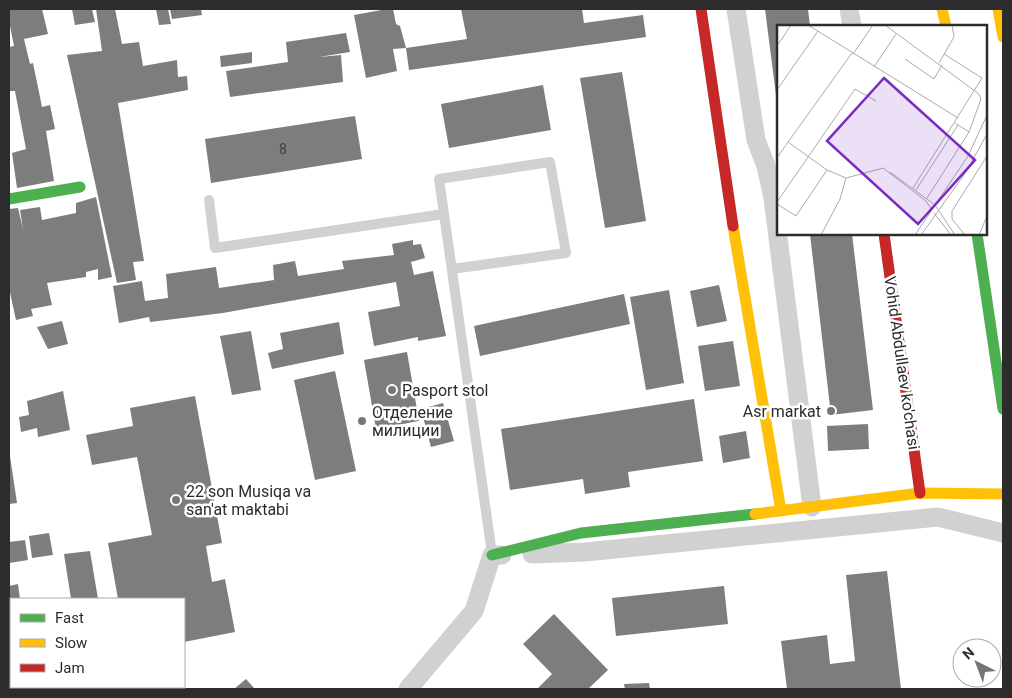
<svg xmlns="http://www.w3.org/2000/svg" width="1012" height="698" font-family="Roboto,sans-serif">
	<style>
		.building { fill: #7d7d7d }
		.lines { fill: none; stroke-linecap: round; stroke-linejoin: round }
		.lane { stroke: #d1d1d1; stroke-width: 10 }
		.street { stroke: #d1d1d1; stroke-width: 19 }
		.fast { stroke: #4caf50; stroke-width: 11 }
		.slow { stroke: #ffc107; stroke-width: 11 }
		.jam { stroke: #c62828; stroke-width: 11 }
		.poi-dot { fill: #767676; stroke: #fff; stroke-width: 2 }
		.labels { text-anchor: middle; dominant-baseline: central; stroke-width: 5; stroke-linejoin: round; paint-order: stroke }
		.number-label { font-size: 14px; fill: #404040 }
		.street-label { font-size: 16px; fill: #2c2c2c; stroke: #fff }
		.poi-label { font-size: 16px; fill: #2c2c2c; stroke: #fff; text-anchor: start }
		.inset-road { fill: none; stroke: #ababab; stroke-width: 1 }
		.view { fill: #7b2cbf; fill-opacity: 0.15; stroke: #7b2cbf; stroke-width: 2.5 }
		.inset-edge { fill: none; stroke: #2c2c2c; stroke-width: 2.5 }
	</style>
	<rect width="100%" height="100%" fill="#fff"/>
	<!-- building -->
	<path class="building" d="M9,9h33l6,25 -24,5 6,25 3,-1 9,44 8,-2 5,24 -9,2 8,50 -37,7 -5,-35 14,-4 -11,-58h-6v-44l5,-1 -5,-25z
		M72,9h20l3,13 -20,3z
		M96,9h19l7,35 17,-2 4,24 34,-6 1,17 9,-1 1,14 -70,13 26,158 -11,1 3,18 -19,3 -50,-228 35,-4z
		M156,9h12l3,15 -12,1z
		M170,9h31l1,6 -30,4z
		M387,9h6l3,15 4,2 6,22 -13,1 4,22 -31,7 -12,-63z
		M461,9h121l2,14 59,-8 3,22 -237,33 -3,-22 61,-9z
		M765,9h43l2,17h-32v77h-1z
		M346,33l4,19 -31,5 22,-2 2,27 -113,15 -4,-26 62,-9 -2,-20z
		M252,52v11l-31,4 -1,-11z
		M622,72l24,149 -41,7 -25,-150z
		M543,85l8,45 -102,18 -8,-44z
		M355,116l7,43 -151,24 -6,-44z
		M96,197l16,80 -14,3v-11l-12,3v5l-39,6 5,22 -21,4 2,7 -17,4 -7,-32v-79l9,-1 5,21 -3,-19 20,-3 2,13 34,-7v-10z
		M810,234h42l21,176 -42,5z
		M413,240v5l8,-1 4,14 -14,4 3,13 19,-4 13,65 -28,5v-4l-44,9 -6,-34 32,-6 -4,-24 -173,31 -73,9 -1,-5 -30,6 -6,-37 29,-5 3,20 23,-3 -2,-24 50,-7 3,21 55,-8 -1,-15 22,-4 3,15 46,-7 -2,-8 52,-6 -2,-11z
		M719,285l8,36 -30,6 -7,-36z
		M669,290l15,93 -38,7 -16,-93z
		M624,294l6,30 -150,32 -6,-30z
		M62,321l6,23 -20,5 -11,-22z
		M339,322l5,32 -72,15 -4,-16 15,-4 -3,-16z
		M251,331l10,59 -29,5 -12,-59z
		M733,341l7,45 -35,5 -7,-45z
		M407,352l12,69 -43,8 -12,-69z
		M335,371l21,100 -41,9 -21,-100z
		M63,391l7,39 -32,7 -1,-9 -16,4 -2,-15 10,-2 -2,-14z
		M195,396l27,147 -16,3 6,36 13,-3 10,53 -51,10v-43h-66l-10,-56 44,-8 -15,-78 -45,8 -6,-30 47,-9 -3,-18z
		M694,399l9,62 -75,11 2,15 -45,7 -2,-15 -73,11 -9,-61z
		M443,403l11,38 -23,6 -10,-38z
		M868,424l1,25 -41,2 -1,-25z
		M746,431l4,27 -27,5 -4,-27z
		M9,456h1l7,47 -8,1z
		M49,533l4,22 -21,3 -3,-22z
		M25,540l3,20 -19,3v-21z
		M90,551l8,48h-27l-7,-45z
		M887,571l14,118h-114l-6,-48 46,-6 3,29 25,-3 -9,-86z
		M18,584l2,15h-9v38l-2,1v-52z
		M724,586l4,38 -112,12 -4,-38z
		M554,614l54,56 -20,19h-51l15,-15 -29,-30z
		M11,652v35h12v2h-14v-36z
		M246,679l9,10h-21z
		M649,683l1,6h-25l-1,-5z"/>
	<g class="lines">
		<!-- lane -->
		<path class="lane" d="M209,200l6,48 229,-34
			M452,269l114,-16 -16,-91 -111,17 5,35 48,340"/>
		<!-- street -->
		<path class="street" d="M736,9l20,131 10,26 7,32 39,309
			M849,9l3,17
			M532,554l53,-2 353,-35 65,16
			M408,689l66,-78 18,-56h10"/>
		<!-- fast -->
		<path class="fast" d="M9,199l71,-12
			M977,234l26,175
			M492,555l89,-22 174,-19"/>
		<!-- slow -->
		<path class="slow" d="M942,9l4,17
			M998,9l5,28
			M733,226l48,285
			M755,514l165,-21 83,1"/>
		<!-- jam -->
		<path class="jam" d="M701,9l32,217
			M884,234l36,259"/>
	</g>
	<!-- markers -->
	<g class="poi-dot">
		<circle cx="392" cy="390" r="5"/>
		<circle cx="831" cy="411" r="5"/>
		<circle cx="362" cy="421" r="5"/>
		<circle cx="176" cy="500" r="5"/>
	</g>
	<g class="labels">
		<!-- number labels -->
		<g class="number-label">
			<text x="283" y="149">8</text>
		</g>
		<!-- street labels -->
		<g class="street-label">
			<text transform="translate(902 363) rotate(82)">Vohid Abdullaev ko'chasi</text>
		</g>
		<!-- poi labels -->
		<g class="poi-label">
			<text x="402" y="390">Pasport stol</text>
			<text x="821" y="411" text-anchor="end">Asr markat</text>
			<text x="372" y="412">Отделение<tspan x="372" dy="18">милиции</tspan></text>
			<text x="186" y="491">22 son Musiqa va<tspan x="186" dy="18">san'at maktabi</tspan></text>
		</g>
	</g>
	<!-- overview -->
	<g transform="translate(777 25)">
		<rect width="210" height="210" fill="#fff"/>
		<path class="inset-road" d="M31,0l150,93M108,0l94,69 2,5 -12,33M0,21l14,-21M76,29l20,-29M128,34l29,20 8,-14M162,38l15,-26 -2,-12M97,42l22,-33M0,65l41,-59M11,117l64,-89M0,133l11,-16 39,28 19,8 37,-10M106,143l43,33 6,9M113,147l45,33M136,163l69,-110 -38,-24M139,165l42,-65M150,173l42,-66 -14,-9M0,177l78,-113 21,12M0,179l19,12 31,-46M158,180l20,30M157,188l17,22M44,210l19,-36 6,-21M138,210l53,-79 19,-41M144,210l45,-63 21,-38M188,210l-13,-16v-8l35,-55M202,210l8,-19"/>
		<path class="view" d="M107,53l91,82 -57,64 -91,-83z"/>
		<rect width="210" height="210" class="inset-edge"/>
	</g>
	<!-- border -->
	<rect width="1012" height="698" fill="none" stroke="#2c2c2c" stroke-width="20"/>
	<!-- legend -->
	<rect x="10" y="598" width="175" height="90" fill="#ffffff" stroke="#ababab"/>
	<rect x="20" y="614" width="25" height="8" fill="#4caf50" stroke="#ababab"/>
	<text x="55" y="623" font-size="15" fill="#2c2c2c">Fast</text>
	<rect x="20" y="639" width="25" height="8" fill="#ffc107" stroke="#ababab"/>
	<text x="55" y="648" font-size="15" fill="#2c2c2c">Slow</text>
	<rect x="20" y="664" width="25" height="8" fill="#c62828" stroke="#ababab"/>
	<text x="55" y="673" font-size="15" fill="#2c2c2c">Jam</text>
	<!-- north arrow -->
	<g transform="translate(977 663) rotate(318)"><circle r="24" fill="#ffffff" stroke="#ababab"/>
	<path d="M0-4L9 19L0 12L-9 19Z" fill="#767676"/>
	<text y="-8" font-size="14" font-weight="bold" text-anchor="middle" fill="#2c2c2c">N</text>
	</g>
</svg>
